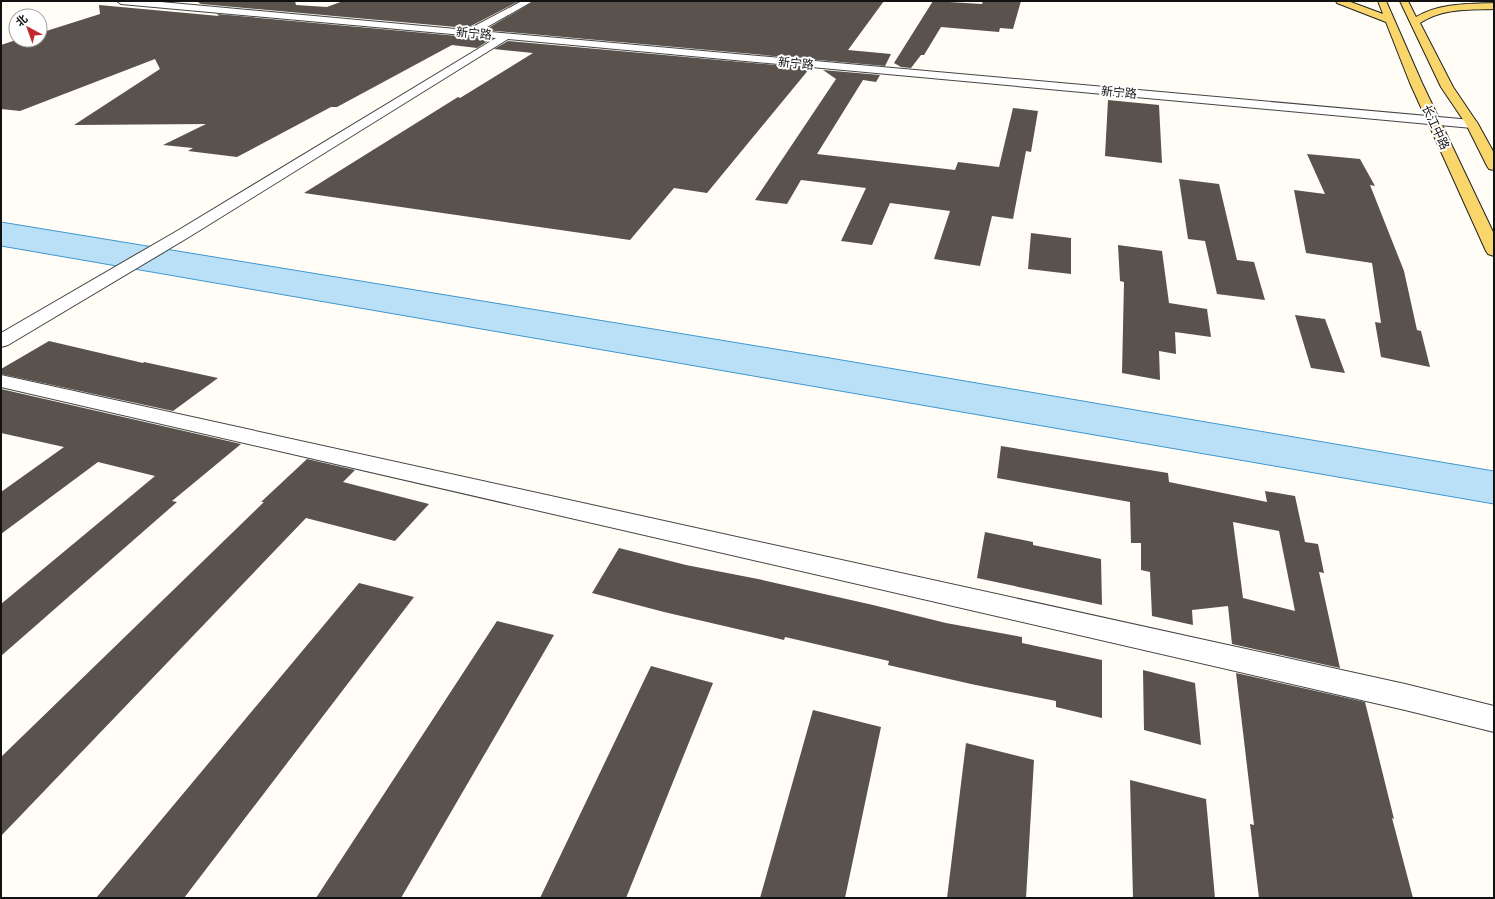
<svg xmlns="http://www.w3.org/2000/svg" width="1495" height="899" font-family="'Libre Baskerville','Noto Sans SC',serif">
	<style>
		.water { fill: #b9e0f7; stroke: #3f96cf }
		.building { fill: #5a524d; fill-rule: evenodd }
		.lines { fill: none; stroke-linecap: round; stroke-linejoin: round }
		.minor-casing { stroke: #444; stroke-width: 2 }
		.major-casing { stroke: #222; stroke-width: 2 }
		.minor { fill: #fff; fill-rule: evenodd }
		.major { fill: #f9d66b; fill-rule: evenodd }
		.labels { text-anchor: middle; dominant-baseline: central; stroke-width: 4; stroke-linejoin: round; paint-order: stroke }
		.far-street-label { font-size: 12px; fill: #111; stroke: #fff }
	</style>
	<rect width="100%" height="100%" fill="#fffdf5"/>
	<!-- water -->
	<path class="water" d="M1,222l829,136 664,113v33l-1493,-258z"/>
	<!-- building -->
	<path class="building" d="M196,1h99l1,4 31,2 16,-6h176l-52,27 -266,-24z
		M534,1h350l-36,49 43,4 -6,12 -400,-36z
		M933,1l49,3 1,-3h38l-8,28 -13,-1 -1,4 -58,-5 -17,28h-3l-10,13 -10,-1 -7,-4z
		M99,5l120,11 -2,-2 274,25 -14,9 -25,-3 -115,62h-6l-94,50 -49,-6 5,-3 -30,-3 43,-21 -132,1 86,-56 -5,-10 -135,52 -19,-2v-64l15,-5h24v-7l60,-19z
		M508,41l302,27 -103,125 -33,-5 -44,52 -326,-47 154,-96 2,1 73,-45 -39,-4z
		M823,70l57,5 -4,7 -13,-2 -46,74 138,16 3,-8 41,5 14,-59 25,3 -7,41 -5,-1 -13,68 -21,-3 -12,50 -46,-7 16,-48 -60,-8 -18,42 -31,-4 25,-53 -65,-8 -14,24 -32,-4 81,-121z
		M1108,100l51,5 3,58 -57,-7z
		M1307,154l53,5 15,27 -5,-1 34,86 13,59 4,1 9,36 -49,-10 -6,-35 6,1 -9,-60 -66,-10 -12,-63 31,4z
		M1179,179l40,5 18,76 17,2 11,38 -48,-6 -12,-53 -17,-2z
		M1031,233l40,5v36l-43,-5z
		M1118,245l44,6 7,52 38,6 4,28 -36,-5 1,22 -17,-3 1,29 -38,-7 2,-91 -4,-1z
		M1295,315l30,4 20,54 -34,-5z
		M49,341l94,22 1,-1 74,16 -45,33 -172,-37v-5z
		M1,389l240,55 -69,57 5,1 -176,154v-52l154,-128 -57,-14 -97,72v-42l63,-45 -63,-14z
		M1001,446l167,27 1,9 98,20 -2,-11 30,5 10,46 13,2 6,29 -5,-1 21,96 -108,-24 -4,-38 -36,4 1,15 -41,-9 -2,-44 -9,-2v-27h-10l-1,-41 -133,-24zM1233,522l46,9 16,80 -52,-13z
		M307,459l48,11 -12,12 86,22 -34,37 -89,-23 -305,318v-79l263,-255h-3z
		M985,532l48,10v3l68,14 1,46 -125,-27z
		M619,548l67,17 72,14 115,26 73,18 76,14v6l80,17v58l-46,-11v-6l-85,-17 -83,-19 1,-4 -104,-24 -1,3 -120,-28 -72,-19z
		M359,583l55,14 -230,301h-88z
		M497,621l57,14 -153,263h-85z
		M651,666l62,17 -87,215h-86z
		M1143,670l52,13 6,62 -57,-15z
		M1236,673l129,29 29,117 -2,-1 21,80h-154l-9,-74 4,1z
		M813,710l68,17 -36,171h-85z
		M966,743l68,17 -8,138h-79z
		M1130,780l76,19 9,99h-82z"/>
	<g class="lines">
		<!-- minor casing -->
		<g class="minor-casing">
			<path id="minor" d="M117,1h33l317,29 55,-29h11l-53,30 992,89 4,1 2,3 -2,3 -4,1 -964,-89 -319,198 -181,108 -7,2v-14l176,-102 319,-193 -375,-34z
				M1,375l1404,309 89,22v26l-89,-22 -1404,-323z"/>
		</g>
		<!-- major casing -->
		<g class="major-casing">
			<path id="major" d="M1336,1h12l35,13 -5,-13h8l36,82 72,151v22l-6,-2 -2,-3 -76,-168 -24,-61 -49,-19z
				M1400,1h8l8,16c24,-14 52,-13 78,-14v6c-27,1 -51,-1 -74,14l33,64 25,37 16,29v17l-5,-1 -2,-3 -21,-42 -25,-37z"/>
		</g>
		<!-- minor -->
		<use href="#minor" class="minor"/>
		<!-- major -->
		<use href="#major" class="major"/>
	</g>
	<g class="labels">
		<!-- far-street labels -->
		<g class="far-street-label">
			<text transform="translate(474 33) rotate(5)">新宁路</text>
			<text transform="translate(796 63) rotate(5)">新宁路</text>
			<text transform="translate(1119 92) rotate(5)">新宁路</text>
			<text transform="translate(1436 127) rotate(65)">长江中路</text>
		</g>
	</g>
	<!-- border -->
	<rect width="1495" height="899" fill="none" stroke="#111111" stroke-width="4"/>
	<!-- north arrow -->
	<g transform="translate(28 28) rotate(319)"><circle r="19" fill="#ffffff" stroke="#a0a0a0"/>
	<path d="M0-3L7 15L0 10L-7 15Z" fill="#c4262e"/>
	<text y="-6" font-size="11" font-weight="bold" text-anchor="middle" fill="#111111">北</text>
	</g>
</svg>
